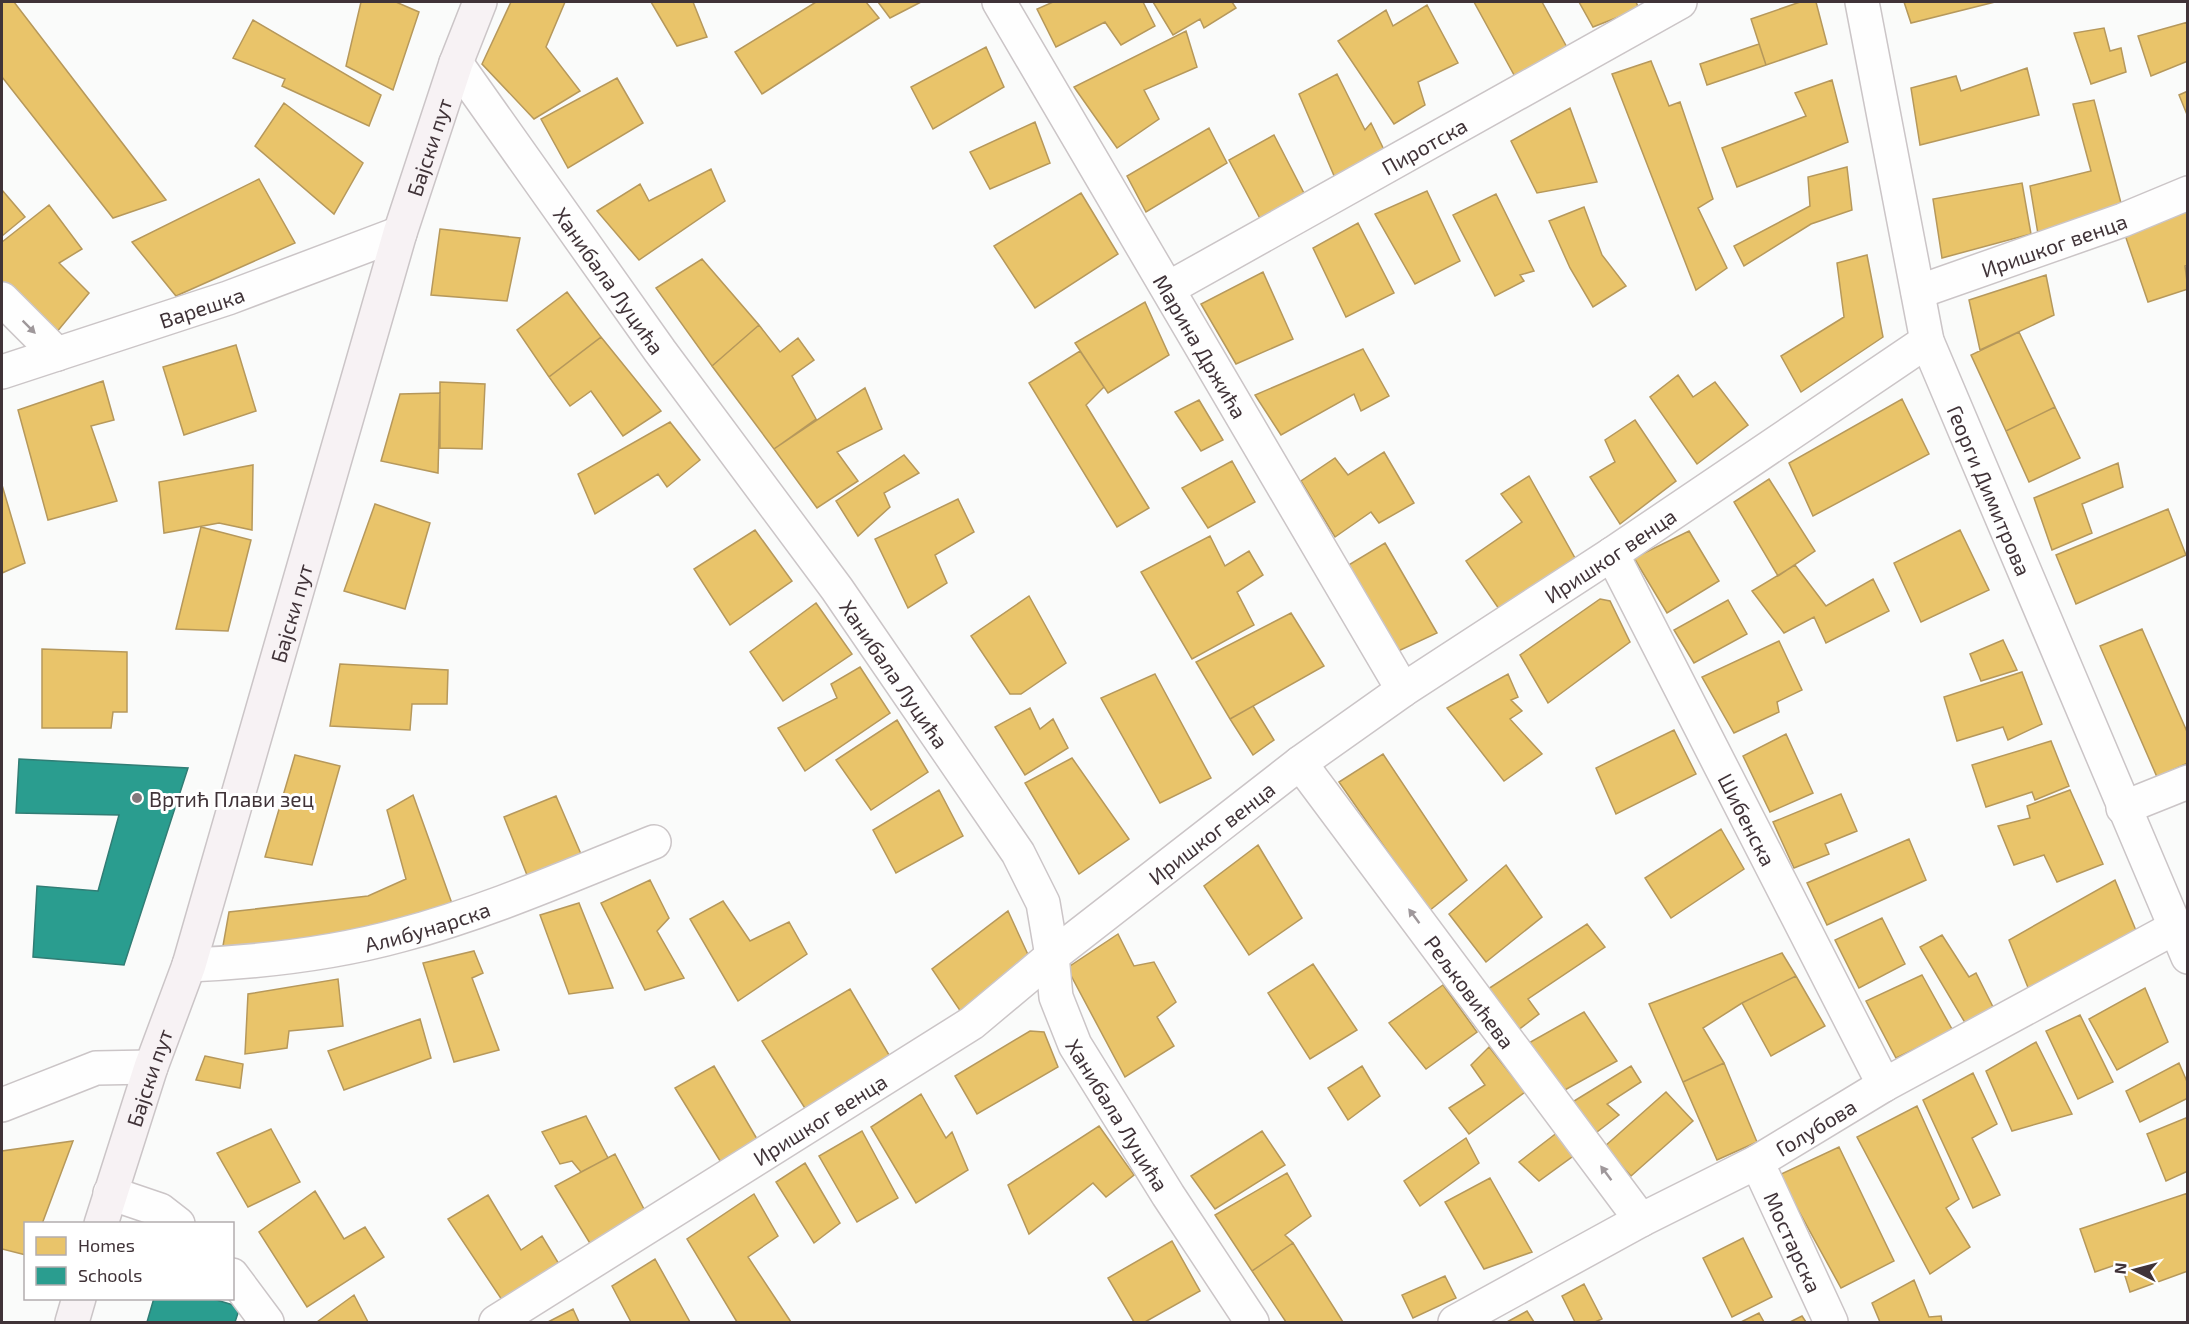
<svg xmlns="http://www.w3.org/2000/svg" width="2189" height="1324" font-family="'Exo 2',sans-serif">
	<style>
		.homes { fill: #e9c46a; stroke: #b6985b; stroke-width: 1.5 }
		.schools { fill: #2a9d8f; stroke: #317d75; stroke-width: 1.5 }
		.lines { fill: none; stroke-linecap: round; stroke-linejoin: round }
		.street-casing { stroke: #cbc5c7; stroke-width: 36 }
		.secondary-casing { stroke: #cbc5c7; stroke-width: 36 }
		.street { stroke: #fefefe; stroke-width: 33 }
		.secondary { stroke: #f7f2f4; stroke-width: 33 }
		.oneway { fill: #9f989b }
		.poi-dot { fill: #81797c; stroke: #fff; stroke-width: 2 }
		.labels { text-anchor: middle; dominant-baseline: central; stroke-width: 6; stroke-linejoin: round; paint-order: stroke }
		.street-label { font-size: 21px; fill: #403338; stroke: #fff }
		.poi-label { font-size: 21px; fill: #403338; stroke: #fff; text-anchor: start }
	</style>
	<rect width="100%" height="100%" fill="#fafbfa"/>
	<!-- homes -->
	<path class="homes" d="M2,2h12l152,198 -53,18 -111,-141z
		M361,2h35l23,10 -26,78 -47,-24z
		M511,2h54l-19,45 34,44 -46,28 -52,-55z
		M651,2h42l14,35 -30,9z
		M816,2h50l13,16 -117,76 -27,-42z
		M878,2h43l-31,16z
		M1053,2h90l12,24 -34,19 -16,-23 -49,25 -19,-38z
		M1153,2h79l4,6 -32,20 -4,-9 -27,16z
		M1474,2h68l27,49 -50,33z
		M1579,2h57l3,7 -46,18z
		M1800,2h16l11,42 -61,21 -15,-46z
		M1904,2h91l-84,21z
		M1427,5l31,58 -40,19 7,23 -31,19 -56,-83 48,-31 7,16z
		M253,20l128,75 -12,31 -87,-40 3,-7 -52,-21z
		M2188,22v39l-37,15 -13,-40z
		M2104,28l6,23 11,-3 5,24 -35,12 -17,-51z
		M1186,31l11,36 -53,23 15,29 -42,29 -43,-61z
		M1759,44l7,21 -59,20 -7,-21z
		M986,47l18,40 -71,42 -22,-42z
		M1651,61l18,45 11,-4 33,97 -15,9 29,60 -31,22 -84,-216z
		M2027,68l12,47 -119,30 -9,-57 45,-12 5,15z
		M1337,74l28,56 6,-7 16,33 -49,29 -39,-91z
		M617,78l26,45 -75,45 -27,-49z
		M1832,80l16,62 -111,45 -15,-39 84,-32 -11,-23z
		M2188,91v26l-9,-22z
		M2094,100l27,103 -83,31 -8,-48 61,-15 -18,-67z
		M284,103l79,60 -29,51 -79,-68z
		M1570,108l27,74 -60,11 -26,-52z
		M1035,122l15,41 -60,26 -20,-37z
		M1209,128l18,35 -81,49 -19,-36z
		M1274,135l34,66 -44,25 -35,-66z
		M1847,167l5,43 -41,14 -67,42 -10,-20 76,-40 -2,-29z
		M711,169l14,32 -86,59 -42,-49 43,-27 9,17z
		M259,179l36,64 -119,53 -44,-54z
		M2022,183l9,51 -89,24 -9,-59z
		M2,190l23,27 -23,19z
		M1427,191l33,70 -45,23 -40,-70z
		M1081,193l37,61 -83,54 -41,-62z
		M1496,194l38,77 -14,4 4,6 -29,15 -42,-81z
		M49,205l33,44 -23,14 30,30 -33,40 -54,-52v-39z
		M1584,207l18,48 24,31 -33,21 -23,-39 -21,-47z
		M2188,210v55l-3,1 3,23 -40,13 -23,-67z
		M1358,223l36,70 -48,24 -33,-69z
		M440,229l80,9 -13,63 -76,-6z
		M1867,255l16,82 -82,55 -20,-36 63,-39 -7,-54z
		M702,259l57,66 -47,41 -56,-78z
		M1263,272l30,67 -57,25 -35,-60z
		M2046,275l8,40 -74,35 -11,-50z
		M567,292l34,45 -52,40 -32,-47z
		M1145,302l24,53 -61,38 -33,-50z
		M759,325l21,27 18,-14 16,22 -22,16 24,43 -42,30 -62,-83z
		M2019,332l36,75 -49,24 -35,-76z
		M601,337l60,74 -38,25 -32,-45 -21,15 -21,-29z
		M236,345l20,66 -72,24 -21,-68z
		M1363,349l26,47 -28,15 -7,-17 -73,41 -26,-40z
		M1080,351l24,36 -18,18 63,103 -32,19 -88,-144z
		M1678,375l15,22 22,-15 33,43 -51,39 -47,-67z
		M103,381l11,39 -23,6 26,75 -69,19 -30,-110z
		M440,382l45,2 -3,65 -42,-1z
		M865,388l17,41 -45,23 21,29 -41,27 -43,-59z
		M440,393l-2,80 -57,-12 19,-67z
		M1902,399l27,55 -116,62 -24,-53z
		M1199,400l24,40 -22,11 -26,-39z
		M2055,407l25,51 -51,24 -23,-51z
		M1635,420l41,61 -56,43 -30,-47 25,-15 -10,-22z
		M670,422l30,38 -33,27 -9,-13 -63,40 -17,-40z
		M1384,452l30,51 -35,20 -8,-11 -36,25 -34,-56 34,-23 13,17z
		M904,455l15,18 -35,20 6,14 -32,29 -22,-35z
		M1232,461l23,41 -47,26 -26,-40z
		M2118,463l5,24 -41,17 10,29 -40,17 -18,-52z
		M253,465l-1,65 -33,-7 -55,10 -5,-51z
		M1529,476l46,82 -76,51 -33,-48 56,-39 -21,-28z
		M1769,479l46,72 -37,25 -44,-74z
		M2,485l23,78 -23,10z
		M958,499l16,33 -39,23 12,28 -39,25 -33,-69z
		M375,504l55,19 -25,86 -61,-18z
		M2168,509l18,46 -110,49 -20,-49z
		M201,527l50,13 -23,91 -52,-2z
		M755,530l37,51 -62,44 -36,-56z
		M1960,530l29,60 -68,32 -27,-59z
		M1689,531l30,50 -52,32 -33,-55z
		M1210,536l15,30 24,-15 14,24 -26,17 17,33 -62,34 -51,-87z
		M1385,543l52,90 -43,20 -52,-84z
		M1795,565l31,41 47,-27 16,32 -63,32 -12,-26 -30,16 -32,-42z
		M1029,596l37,67 -45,31h-11l-39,-58z
		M1600,599l10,2 20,41 -82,61 -28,-48z
		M1728,600l19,34 -53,29 -20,-33z
		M816,603l36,51 -69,47 -33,-49z
		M1291,613l33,53 -94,53 -34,-57z
		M2142,629l46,105v29l-31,14 -57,-131z
		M2003,640l14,30 -36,11 -11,-27z
		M1779,641l23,49 -25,12 2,10 -45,21 -32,-56z
		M42,649l85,3v60h-14l-2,16h-69z
		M340,664l108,6 -1,34h-35l-2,26 -80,-4z
		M860,667l30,46 -85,58 -27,-43 59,-30 -6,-14z
		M2022,672l20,52 -34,16 -5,-13 -46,14 -13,-44z
		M1155,674l56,104 -51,25 -59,-105z
		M1508,674l10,23 -7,3 11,11 -12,8 32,35 -38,27 -57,-73z
		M1253,706l21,34 -21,15 -23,-36z
		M1030,708l10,21 13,-10 15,29 -43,27 -30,-48z
		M897,720l31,52 -57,38 -35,-50z
		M1674,730l22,44 -80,40 -20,-46z
		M1786,734l27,59 -43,19 -27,-56z
		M2051,741l18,45 -34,14 -3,-8 -46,15 -14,-42z
		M1383,754l84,126 -38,31 -90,-129z
		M295,755l45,11 -28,99 -47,-8z
		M1072,758l57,81 -50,35 -54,-91z
		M939,790l24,46 -67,37 -23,-43z
		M2070,790l33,74 -46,18 -13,-27 -30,10 -16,-39 32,-8 -3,-12z
		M1841,794l16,37 -32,13 4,10 -35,14 -21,-46z
		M413,795l42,117 -234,45 8,-45 139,-16 38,-17 -19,-69z
		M556,796l28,65 -55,19 -25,-63z
		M1721,829l23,40 -73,49 -26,-40z
		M1909,839l17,41 -99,45 -20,-42z
		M1258,845l44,73 -53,37 -45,-69z
		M1506,865l36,52 -56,45 -37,-48z
		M650,880l19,38 -12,13 27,47 -39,12 -44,-87z
		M2115,880l22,53 -108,57 -20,-50z
		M723,901l27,40 39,-19 18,32 -69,47 -48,-82z
		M579,903l34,85 -44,6 -29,-79z
		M1008,911l22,48 -67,56 -31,-46z
		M1882,918l23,46 -46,24 -24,-48z
		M1587,924l18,23 -77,52 11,15 -22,17 -32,-40z
		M1118,934l16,32 20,-4 22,40 -19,15 17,29 -49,31 -58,-109z
		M1942,935l27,42 7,-4 19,38 -28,15 -47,-79z
		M474,951l9,22 -11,5 27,72 -45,12 -31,-99z
		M1782,953l14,23 -54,27 -39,25 21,35 -41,19 -34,-78z
		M1313,964l44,66 -47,29 -42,-66z
		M1922,975l31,56 -57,27 -30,-57z
		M1796,976l29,50 -54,30 -29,-53z
		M338,979l5,47 -54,5 -2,17 -42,6 3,-60z
		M1443,985l34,47 -51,37 -37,-46z
		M2145,988l23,54 -51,28 -28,-51z
		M850,989l42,71 -84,53 -46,-72z
		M1584,1012l33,49 -54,30 -36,-47z
		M2080,1015l33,67 -35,17 -32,-68z
		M420,1019l11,39 -87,32 -16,-39z
		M1030,1031l14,1 14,35 -81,47 -22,-38z
		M2036,1042l36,72 -60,17 -26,-60z
		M1489,1047l36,45 -56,42 -20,-26 36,-23 -14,-20z
		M205,1056l38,8 -3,24 -44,-8z
		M1724,1063l33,79 -40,18 -34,-78z
		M2179,1063l9,21v14l-48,24 -14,-31z
		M714,1066l46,78 -38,20 -47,-76z
		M1362,1066l18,30 -32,24 -20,-32z
		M1631,1066l10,16 -34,22 12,11 -26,20 -27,-29z
		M1973,1073l24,51 -25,14 28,57 -27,13 -50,-108z
		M1666,1092l27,29 -62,55 -27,-29z
		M921,1094l25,44 6,-6 16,38 -52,33 -45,-76z
		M1917,1106l42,93 -13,9 24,39 -40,27 -73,-137z
		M586,1116l22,42 -27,14 -9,-11 -12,3 -18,-32z
		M2188,1117v54l-22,10 -19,-47z
		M1099,1126l35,49 -28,22 -13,-14 -64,51 -21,-49z
		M271,1129l29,53 -52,25 -31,-54z
		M862,1131l36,67 -41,24 -38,-66z
		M1262,1131l23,34 -70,44 -24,-33z
		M1558,1132l18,22 -37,27 -20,-19z
		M1466,1138l13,25 -59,43 -16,-25z
		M73,1141l-31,83h-16v31l-24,-6v-98z
		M1839,1147l55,114 -53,27 -62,-113z
		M615,1154l30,57 -54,34 -36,-59z
		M805,1163l35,60 -26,20 -38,-61z
		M1287,1173l24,43 -26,19 8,8 -41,28 -37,-56z
		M1490,1178l42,74 -48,17 -39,-67z
		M315,1191l29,48 21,-12 19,30 -77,50 -48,-75z
		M2188,1193v78l-58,21 -9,-29 -26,9 -15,-43z
		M754,1194l24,42 -30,21 43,65h-54l-50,-83z
		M488,1195l33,55 21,-14 17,28 -53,42 -58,-87z
		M1743,1238l29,59 -40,20 -29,-59z
		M1172,1241l28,50 -55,31h-11l-26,-44z
		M1293,1243l50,79h-57l-34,-51z
		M655,1259l35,63h-59l-19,-36z
		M1445,1276l11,22 -43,20 -11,-23z
		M1914,1280l15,37 12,-1 1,6h-62l-8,-19z
		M1584,1284l18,35 -7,3h-20l-13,-26z
		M354,1295l14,27h-51z
		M573,1309l6,13h-31z
		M1527,1311l7,11h-27z
		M1759,1313l5,9h-23z
		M1802,1316l4,6h-16z"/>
	<!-- schools -->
	<path class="schools" d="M19,759l169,9 -64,197 -91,-8 4,-71 61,5 21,-76 -103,-2z
		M154,1298h56l30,9 -5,15h-88z"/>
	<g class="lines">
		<!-- street casing -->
		<g class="street-casing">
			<g id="street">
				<path id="s1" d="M999,2l404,688"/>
				<path id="s2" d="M1862,2l65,339 261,616"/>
				<path id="s3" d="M456,63l204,288 177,238 181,264 25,50 9,53 4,41 19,48 93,150 84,127"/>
				<path id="s4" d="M1169,288l511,-286"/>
				<path id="s5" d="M1918,292l205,-72 65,-27"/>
				<path d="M2,299l55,55"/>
				<path id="s6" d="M2,372l226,-74 172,-65"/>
				<path id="s7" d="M1612,554l272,531"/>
				<path id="s8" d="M1300,763l341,457"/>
				<path d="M2123,808l65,-26"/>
				<path id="s9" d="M189,965c71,-3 143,-11 212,-30 87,-23 170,-60 253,-93"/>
				<path d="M2,1105l94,-37 55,-1"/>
				<path id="s10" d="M1757,1162l74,160"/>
				<path d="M110,1193l50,17 18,14"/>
				<path d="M232,1275l35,47"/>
				<path id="s11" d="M496,1322l476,-299 80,-67 248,-193 103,-73 209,-136 315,-213"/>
				<path id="s12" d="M1455,1322l186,-102 116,-58 127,-77 290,-157"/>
			</g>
		</g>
		<!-- secondary casing -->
		<g class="secondary-casing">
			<g id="secondary">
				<path id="s13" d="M101,1224l50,-157 38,-102 211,-732 56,-170 24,-61"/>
				<path d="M72,1322l7,-24"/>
			</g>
		</g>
		<!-- street -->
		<use href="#street" class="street"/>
		<!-- secondary -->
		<use href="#secondary" class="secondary"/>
	</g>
	<!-- one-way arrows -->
	<defs><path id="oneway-solid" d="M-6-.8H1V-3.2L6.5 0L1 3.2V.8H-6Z" transform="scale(1.5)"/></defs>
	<g class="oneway">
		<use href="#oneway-solid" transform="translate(29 327) rotate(45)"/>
		<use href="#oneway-solid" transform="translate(1414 916) rotate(-127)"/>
		<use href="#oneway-solid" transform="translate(1606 1173) rotate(-127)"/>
	</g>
	<!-- markers -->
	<circle class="poi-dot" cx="137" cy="798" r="6"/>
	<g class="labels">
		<!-- street labels -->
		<g class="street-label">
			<text stroke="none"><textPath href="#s4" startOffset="292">Пиротска</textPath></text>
			<text stroke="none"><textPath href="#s13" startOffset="1126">Бајски пут</textPath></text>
			<text stroke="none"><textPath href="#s5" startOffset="144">Иришког венца</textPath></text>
			<text stroke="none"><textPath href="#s3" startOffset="266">Ханибала Луцића</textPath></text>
			<text stroke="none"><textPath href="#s6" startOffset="210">Варешка</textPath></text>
			<text stroke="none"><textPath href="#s1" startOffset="399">Марина Држића</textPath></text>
			<text stroke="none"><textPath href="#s2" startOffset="507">Георги Димитрова</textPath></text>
			<text stroke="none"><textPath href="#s11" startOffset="1354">Иришког венца</textPath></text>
			<text stroke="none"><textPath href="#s13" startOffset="640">Бајски пут</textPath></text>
			<text stroke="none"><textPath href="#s3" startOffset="752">Ханибала Луцића</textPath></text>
			<text stroke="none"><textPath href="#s7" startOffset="298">Шибенска</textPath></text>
			<text stroke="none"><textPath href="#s11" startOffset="868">Иришког венца</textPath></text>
			<text stroke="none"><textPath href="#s9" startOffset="242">Алибунарска</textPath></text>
			<text stroke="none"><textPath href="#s8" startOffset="285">Рељковићева</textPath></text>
			<text stroke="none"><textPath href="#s13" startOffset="154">Бајски пут</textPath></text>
			<text stroke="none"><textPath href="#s3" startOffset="1254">Ханибала Луцића</textPath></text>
			<text stroke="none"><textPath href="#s11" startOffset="382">Иришког венца</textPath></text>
			<text stroke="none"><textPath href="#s12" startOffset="410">Голубова</textPath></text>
			<text stroke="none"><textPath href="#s10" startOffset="88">Мостарска</textPath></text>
		</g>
		<!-- poi labels -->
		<g class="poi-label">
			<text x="149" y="798">Вртић Плави зец</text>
		</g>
	</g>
	<!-- border -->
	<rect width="2189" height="1324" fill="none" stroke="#403338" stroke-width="6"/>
	<!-- legend -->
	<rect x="24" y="1222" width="210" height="78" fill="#ffffff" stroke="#b3adaf" stroke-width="1.5"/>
	<rect x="36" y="1237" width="30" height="18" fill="#e9c46a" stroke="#b3adaf" stroke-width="1.5"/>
	<text x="78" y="1252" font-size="18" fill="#403338">Homes</text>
	<rect x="36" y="1267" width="30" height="18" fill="#2a9d8f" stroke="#b3adaf" stroke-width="1.5"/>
	<text x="78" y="1282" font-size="18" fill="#403338">Schools</text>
	<!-- north arrow -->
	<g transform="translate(2135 1270) rotate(276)" stroke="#ffffff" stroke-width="4.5" paint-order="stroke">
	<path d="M0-4.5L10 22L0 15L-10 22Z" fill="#403338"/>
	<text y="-9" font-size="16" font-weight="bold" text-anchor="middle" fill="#403338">N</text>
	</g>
</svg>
